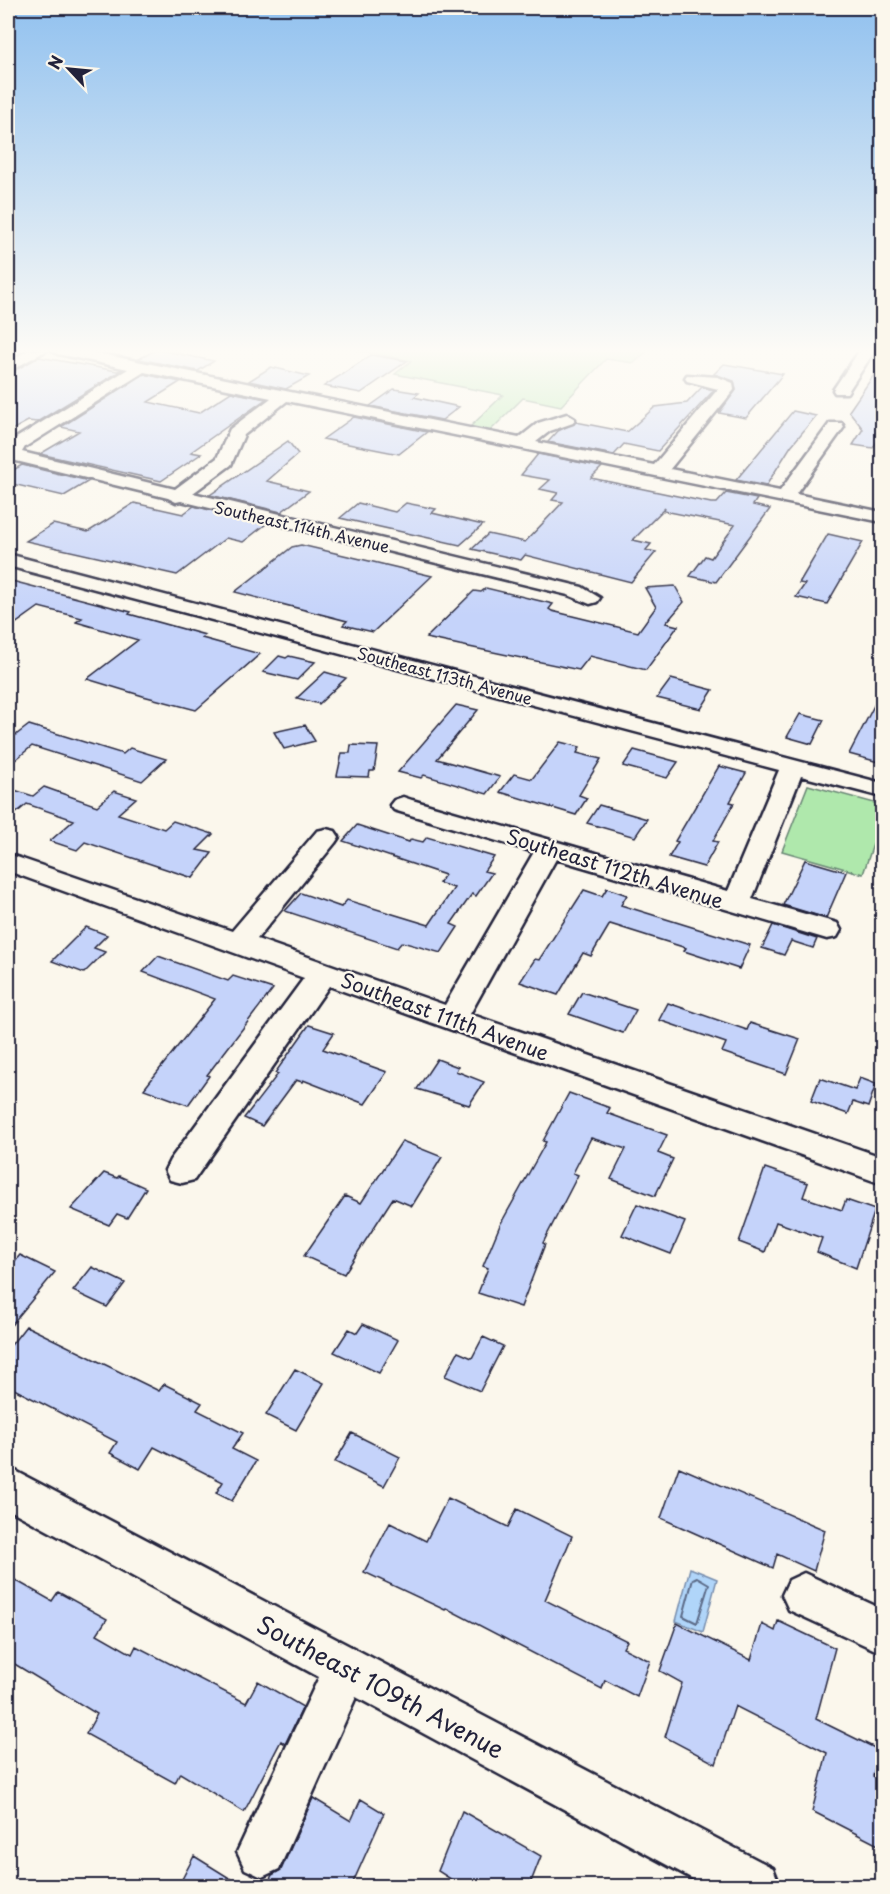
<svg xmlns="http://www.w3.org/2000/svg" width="890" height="1894" font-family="'Playpen Sans',sans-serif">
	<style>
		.green { fill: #afe8ac; stroke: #688574; stroke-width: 1.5 }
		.water { fill: #b0d5f9; stroke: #778dad; stroke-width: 1.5 }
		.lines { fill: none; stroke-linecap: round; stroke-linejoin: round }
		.shore { stroke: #5b6a87; stroke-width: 2 }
		.building { fill: #c5d3fa; stroke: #22223b; stroke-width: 1.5 }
		.minor-casing { stroke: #22223b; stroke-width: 5 }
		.minor { fill: #fbf7ec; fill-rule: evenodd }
		.labels { text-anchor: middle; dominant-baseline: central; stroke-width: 4.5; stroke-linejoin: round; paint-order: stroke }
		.far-street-label { font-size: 16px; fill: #22223b; stroke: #fbf7ec }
		.street-label { font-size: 20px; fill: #22223b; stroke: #fbf7ec }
		.near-street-label { font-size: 24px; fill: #22223b; stroke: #fbf7ec }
	</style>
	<rect width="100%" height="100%" fill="#fbf7ec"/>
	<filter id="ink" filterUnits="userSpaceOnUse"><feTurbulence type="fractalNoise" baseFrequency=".0167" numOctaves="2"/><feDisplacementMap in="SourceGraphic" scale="12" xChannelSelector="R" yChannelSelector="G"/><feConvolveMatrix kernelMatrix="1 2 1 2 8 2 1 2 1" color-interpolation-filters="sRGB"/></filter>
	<g filter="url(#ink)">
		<!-- green -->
		<path class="green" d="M356,350h292l-14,13 -28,-4 -45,47 -38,-8 -33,33 -20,-4 33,-32 -108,-21 16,-13z
			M808,785l74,20v13l-19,56 -81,-23z"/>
		<!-- water -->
		<path class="water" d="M690,1568l27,11 -14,53 -27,-11z"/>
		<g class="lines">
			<!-- shore -->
			<path class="shore" d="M697,1577l12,7 -12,39 -14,-7 10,-37z"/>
		</g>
		<!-- building -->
		<path class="building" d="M155,350h5l54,11 -16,10 -59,-12z
			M371,355l36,6 -46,32 -37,-7z
			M39,357l78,14 5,-1 -85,52 -9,-1 -20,11v-58z
			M882,363v70l-9,15 -20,-3 10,-16 -14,-18z
			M724,364l59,10 -37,44 -27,-5 17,-23 -2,-9 -20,-7z
			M271,367l38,9 -23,13 -37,-8z
			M144,374l36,8 -32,20 51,11 32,-21 35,7 -75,53 10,2 -40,27 -121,-27 39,-23 -18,-4z
			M702,387l12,3 -56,61 -34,-7 -10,11 -66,-13 10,-11 18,-9 51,10 28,-25 32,-4z
			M394,389l25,4 -5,4 45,10 -17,13 -72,-14z
			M793,411l23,5 -25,30 -25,40 -30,-6z
			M354,417l73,15 -28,22 -76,-15z
			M288,441l10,13 -31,27 42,10 -28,21 -71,-17z
			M538,454l64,13 -11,11 120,25h6l9,-10 31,6 -4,6 17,4 -54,73 -26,-6 15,-20 6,2 24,-33 -71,-14 1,-3 -32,32 18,4 -5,6 10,2 -25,30 -106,-27 -4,5 -49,-11 16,-15 37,8 38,-40 -11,-2 6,-7 -18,-4 10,-9 -29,-5z
			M22,465l67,16 -25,15 -56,-13v-10z
			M134,503l49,11 11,-8 72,18 -23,18 -17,-4 -49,37 -151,-34 27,-17 35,8z
			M358,503l37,9 11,-9 30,6 -4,4 51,12 -23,20 -120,-27z
			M828,534l35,8 -36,62 -31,-7 9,-13 -6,-1z
			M301,545l64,15 67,16 -59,56 -30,-7 4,-4 -112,-29 57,-45z
			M8,580l123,32 -2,2 76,21 -3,3 58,16 -64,56 -53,-14 -56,-17 51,-39 -62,-18 6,-4 -43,-11 -31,22z
			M675,586l9,16 -18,21 12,3 -32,44 -56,-14 -11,14 -153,-32 48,-47 7,1 5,-4 67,16 -4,5 3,2 86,21 18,-25 -11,-19z
			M279,656l7,2 3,-2 26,6 -18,18 -34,-8z
			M325,672l21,6 -27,26 -22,-6z
			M671,679l42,11 -12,19 -44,-11z
			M882,690v73l-33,-9z
			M456,705l22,5 -41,49 63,18 -13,17 -63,-19 -3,3 -23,-6z
			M800,714l24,6 -12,24 -25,-7z
			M29,725l94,29 7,-6 36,11 -24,22 -110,-35 -24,20v-25z
			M305,725l10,16 -31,8 -10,-17z
			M560,742l20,5 -3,6 24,6 -22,36 8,3 -11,17 -76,-23 14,-18 18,5z
			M351,745l27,1 -4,25h-4l-1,6 -32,-1 5,-23h8z
			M634,750l44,12 -11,16 -44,-12z
			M719,766l27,7 -16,29 4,1 -21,38 5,1 -14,25 -35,-10 9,-15 -3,-1z
			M44,787l53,19 17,-15 22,7 -18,16 46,15 9,-8 40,13 -16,16 15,3 -19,25 -108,-36 -8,8 -27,-9 24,-21 -47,-16 -19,16v-32l25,8z
			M599,805l48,14 -12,18 -48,-14z
			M357,825l52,17 2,-3 12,3 4,-5 67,20 -10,14 8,2 -16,23 -4,-2 -21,30 7,3 -17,26 -39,-11 -5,6 -112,-37 16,-18 40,14 6,-7 82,25 25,-37 -15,-5 6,-8 -102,-34z
			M805,860l41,12 -20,46 -43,-13z
			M607,888l20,7 -6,10 129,40 -11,24 -55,-18 2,-3 -76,-24 -19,32 -8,-3 -25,42 -38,-13 15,-23 4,1 45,-70 18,6z
			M773,925l44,14 -4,9 -22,-7 -7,14 -22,-7z
			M86,927l21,8 -13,13 11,4 -21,21 -32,-12z
			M158,956l70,25 5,-5 40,13 -66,86 2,1 -21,29 -44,-16 71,-90 -72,-27z
			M582,992l54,18 -13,23 -54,-19z
			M668,1003l79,27 3,-7 50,16 -14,35 -64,-22 4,-9 -67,-23z
			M309,1025l25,8 -11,16 64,23 -22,32 -62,-24 -1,2 -6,-2 -34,46 -18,-8 34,-44 -3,-1z
			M437,1059l21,8 -2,4 28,11 -15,23 -52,-16z
			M820,1078l35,12 5,-12 16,6 -8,23 -15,-5 -5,12 -37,-13z
			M569,1093l41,15 -3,5 60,22 -9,18 15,6 -18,37 -44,-17 15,-30 -35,-11 -18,35 5,2 -35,68 2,1 -24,63 -43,-14 10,-25 -5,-2 17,-41 46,-83 -3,-1z
			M402,1141l40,16 -30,49 -19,-8 -49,76 -40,-18 41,-60 16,7z
			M765,1168l43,15 -5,14 39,13 4,-10 29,10 -19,58 -39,-16 5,-14 -46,-16 -11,30 -26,-10z
			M104,1173l13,5 2,-2 27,12 -19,30 -10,-4 -8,11 -38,-16z
			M637,1204l48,18 -14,32 -49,-19z
			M20,1255l35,17 -47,57v-60z
			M92,1267l33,16 -18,24 -34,-16z
			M363,1324l35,16 -19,33 -45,-21 15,-23 8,4z
			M26,1326l133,65 5,-7 38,19 -5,7 46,23 -11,16 24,12 -24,40 -16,-8 7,-11 -69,-35 -14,22 -30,-16 7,-11 -109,-56v-37z
			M483,1337l20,9 -23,45 -35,-15 13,-24 14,6z
			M295,1369l29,14 -28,47 -30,-15z
			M352,1433l48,24 -16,29 -49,-24z
			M679,1467l146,63 -11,41 -37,-17 -4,14 -112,-50z
			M448,1498l60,29 9,-18 55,27 -27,64 82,41 -4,7 27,13 -13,36 -32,-17 -3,9 -156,-81 -1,2 -81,-38 26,-49 36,18z
			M8,1576l44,25 6,-9 49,27 -10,15 35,20 4,-8 110,57 12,-22 45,26 -18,37 -4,-3 -37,71 -64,-39 -5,10 -89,-49 11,-20 -89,-54z
			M778,1621l57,27 -19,71 63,31 -6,26 9,5v66l-70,-36 15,-58 -92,-47 -19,58 -51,-27 17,-54 -22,-12 17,-48 74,37 11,-36 13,7z
			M313,1798l38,23 10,-22 23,14 -33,74h-85l6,-12 9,-5z
			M462,1811l79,45 -12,31h-66l-25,-16z
			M194,1856l50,31h-66z"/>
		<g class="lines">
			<!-- minor casing -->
			<g class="minor-casing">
				<path id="minor" d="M28,350h19l-39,22v-10z
					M51,350h31l437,88 19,-15 29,-9 8,5 -2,4 -23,8 -14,11 118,23 64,-76 -31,-8 -2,-3 2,-3 31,2 15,6 1,7 -64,79 110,22 50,-68h12l2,4 -48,67 86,18v10l-595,-121 -43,34 -13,30 -38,28 389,94 18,11 -3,4 -7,2 -22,-9 -387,-94 -5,1 -8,-4 -160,-39v-10l5,-9 115,-71 -70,-15zM144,372l127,26 -41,31 -13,29 -42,31 -153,-37 3,-5z
					M860,350h15l-28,43h-12l-2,-3z
					M8,554l874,229v14l-81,-21 -49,123 85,24 4,7 -4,7 -10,2 -271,-80 -86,155 412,143v27l-553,-198 -135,194 -12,3 -12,-3 -5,-10 5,-10 134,-182 -296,-107v-17l224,77 85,-100 9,-2 9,2 4,6 -4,6 -78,96 188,66 89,-153 -140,-42 -4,-5 4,-5 9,-3 9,3 316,91 51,-121 -771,-204z
					M8,1467l765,401 7,18h-74l-350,-189 -77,172 -17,8 -17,-8 -8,-17 82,-175 -311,-168z
					M804,1573l78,36v44l-93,-43 -7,-15 7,-15z"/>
			</g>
			<!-- minor -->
			<use href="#minor" class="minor"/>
		</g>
	</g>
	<!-- sky -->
	<linearGradient id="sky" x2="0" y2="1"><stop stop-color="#91c1ef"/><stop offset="0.57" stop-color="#fdfbf6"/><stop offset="1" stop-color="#fdfbf6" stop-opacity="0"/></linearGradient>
	<rect width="890" height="616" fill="url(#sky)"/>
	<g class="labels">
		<!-- far-street labels -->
		<g class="far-street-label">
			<text transform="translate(302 526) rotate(13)">Southeast 114th Avenue</text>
			<text transform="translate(445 675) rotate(15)">Southeast 113th Avenue</text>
		</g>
		<!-- street labels -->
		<g class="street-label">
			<text transform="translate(615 868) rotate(17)">Southeast 112th Avenue</text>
			<text transform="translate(445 1016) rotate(20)">Southeast 111th Avenue</text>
		</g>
		<!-- near-street labels -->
		<g class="near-street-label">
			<text transform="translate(381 1686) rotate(28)">Southeast 109th Avenue</text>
		</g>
	</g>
	<!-- margin -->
	<rect width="890" height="1894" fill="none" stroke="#fbf7ec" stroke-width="30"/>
	<rect x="15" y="15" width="860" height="1864" fill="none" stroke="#22223b" stroke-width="2" filter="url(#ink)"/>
	<!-- north arrow -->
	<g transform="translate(69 69) rotate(296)" stroke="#fbf7ec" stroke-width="4.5" paint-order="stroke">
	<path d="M0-4.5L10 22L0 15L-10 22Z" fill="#22223b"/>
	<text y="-9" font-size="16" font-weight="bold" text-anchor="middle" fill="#22223b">N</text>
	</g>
</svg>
